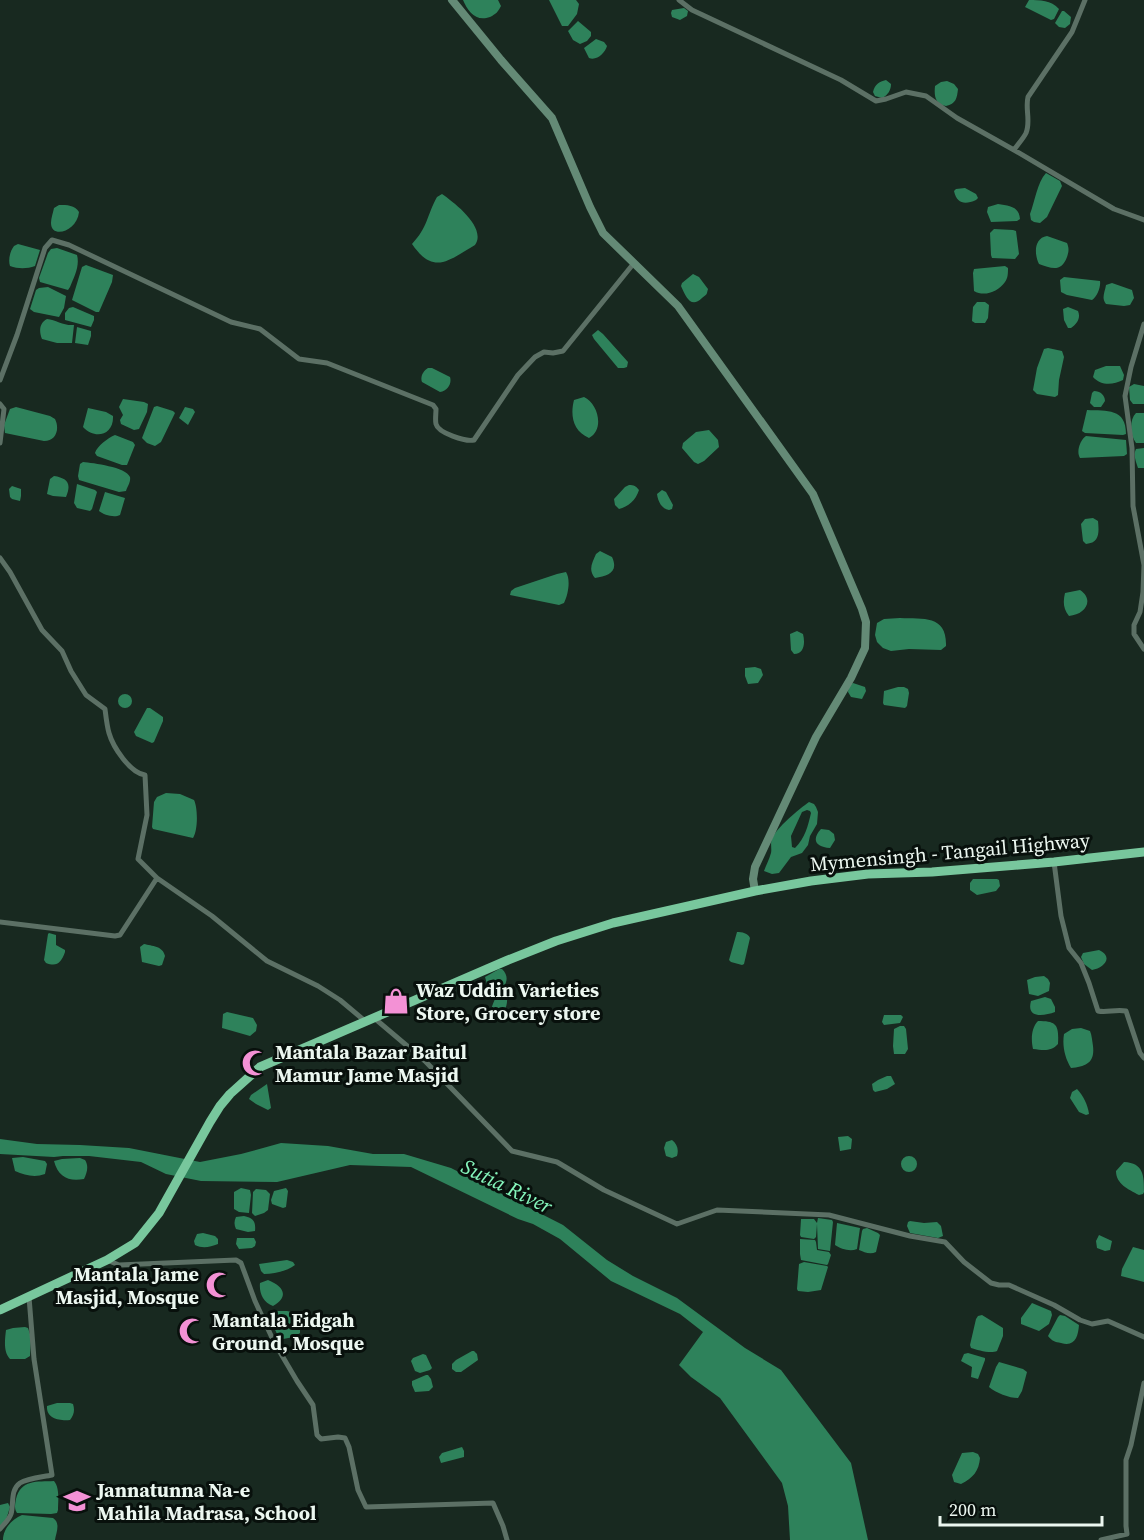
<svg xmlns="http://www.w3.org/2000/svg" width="1144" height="1540" font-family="'Source Serif 4',serif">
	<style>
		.water { fill: #2e825b; fill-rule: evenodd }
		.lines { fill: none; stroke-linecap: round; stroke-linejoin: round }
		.street { stroke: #5c7065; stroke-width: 5 }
		.secondary { stroke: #648a76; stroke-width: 8 }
		.highway { stroke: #78c79d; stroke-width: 9 }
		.labels { text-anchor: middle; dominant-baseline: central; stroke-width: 6; stroke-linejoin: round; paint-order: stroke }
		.street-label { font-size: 20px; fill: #ecf7f0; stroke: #08100c }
		.poi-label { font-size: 20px; font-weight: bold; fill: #ecf7f0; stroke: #08100c; text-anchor: start }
		.water-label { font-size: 21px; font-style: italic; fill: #85f6bc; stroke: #08100c }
	</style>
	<rect width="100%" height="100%" fill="#182920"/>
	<!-- water -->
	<path class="water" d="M463,0h35l3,6c-3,6 -5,8 -11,11 -14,5 -22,-5 -27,-17z
		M549,0h27l3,4 -2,10 -9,12h-6z
		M1029,0c11,0 22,0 30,9l-5,10 -3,1 -26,-13z
		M684,8l4,3 -1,5 -7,4 -8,-3 -1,-4 1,-3z
		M1062,11h2l7,6 -1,7 -5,4 -6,-1 -4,-4z
		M578,21l13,11v4l-4,5 -7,3 -7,-4 -5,-9z
		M596,39l8,3 3,4c-2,7 -10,15 -18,12l-5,-10z
		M886,80l5,4c0,6 -3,11 -9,14l-7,-2 -2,-4c2,-8 6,-10 13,-12z
		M947,81l7,3 4,5c-1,9 -2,15 -12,17 -11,-2 -12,-10 -11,-20l6,-4z
		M1046,173l14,8 2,5 -15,31 -7,6 -6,-1 -3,-2 -1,-6c5,-13 7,-31 16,-41z
		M965,188l11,6 2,4 -2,2c-11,5 -19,4 -22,-9l2,-2z
		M442,194c13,9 45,34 33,51 -26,15 -41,31 -63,-1 16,-17 15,-29 25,-47z
		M998,204c11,2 21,2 22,15l-3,2 -26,1 -4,-10 1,-5z
		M59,205c8,0 16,0 20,7 -2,20 -28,27 -28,11 0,-5 2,-10 3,-15z
		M994,229l19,1 3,1 3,23 -4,5 -23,-1 -1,-3 -1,-22z
		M1047,236l20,7c2,5 2,8 0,14 -6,16 -16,11 -28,7 -5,-10 -5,-26 8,-28z
		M18,244l22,6 -5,16c-8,3 -17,3 -25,0 -2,-6 0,-15 4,-20z
		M57,248l20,7c3,11 -3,22 -7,32l-2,3 -28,-8 -1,-4 9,-25 3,-4z
		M86,265l27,10 -1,7 -13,30h-3l-24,-12 10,-33z
		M1005,266l3,2c0,5 0,10 -3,14 -7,10 -21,15 -31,9l-1,-18 1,-4z
		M693,274l6,3 9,12c-2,7 0,4 -6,9 -11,11 -16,-1 -21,-12l1,-3z
		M1064,277l36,4c1,6 -3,16 -8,19l-25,-5 -6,-3 -1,-12z
		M1112,283l20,7 2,8 -4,7 -6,1 -18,-2c-5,-6 -1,-12 0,-19z
		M48,287l18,9 -2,12 -5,9 -25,-5 -4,-3 6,-19 3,-2z
		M977,302h8l4,3 -1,13 -3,5h-10l-3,-2 1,-14z
		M73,307l21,9v4l-3,7 -26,-7v-7l4,-5z
		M1068,307l10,4c3,7 -1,13 -7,17h-3l-4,-8 -1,-11z
		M47,319c9,1 17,7 27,6l-2,18h-15l-15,-4c-3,-7 -3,-16 5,-20z
		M77,327l14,4v5l-3,9 -13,-2z
		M598,330l5,4 25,28 -1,5 -3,1h-6l-24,-29 -2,-4z
		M1048,348l14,3 2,6 -5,23 -1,15 -3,2 -18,-3 -4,-4 4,-22 7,-19z
		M1106,366h14l4,9 -1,5c-10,5 -22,6 -30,-3l2,-7z
		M428,368h4l18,9c2,6 -2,14 -10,15l-18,-10c-2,-5 1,-11 6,-14z
		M1134,384l10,2v18h-11l-3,-4 -1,-13z
		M1094,391c6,0 11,4 11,10l-4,6h-7l-4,-4 2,-10z
		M584,397c14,6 21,33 5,41 -16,-7 -19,-22 -15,-38z
		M123,399l21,3 4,2 -1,8 -8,17 -5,1 -13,-6 -1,-4 3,-5 -4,-8z
		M157,406l16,5 2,2 -14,29 -6,4 -8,-3 -5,-5 12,-31z
		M16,407l34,9 5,3c5,10 1,22 -11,22l-39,-8 -1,-8 6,-16z
		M185,407l8,2 2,3 -7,13 -9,-7z
		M88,408l18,4 7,4c1,19 -18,24 -30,11z
		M1087,410c20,1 39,-2 39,24l-3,1 -38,-2 -3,-2z
		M1136,413h8v30h-8c-6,-8 -7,-23 0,-30z
		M709,430l9,10 1,7 -15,14 -6,3 -4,-2 -12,-14 1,-5 13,-11z
		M115,435l18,7 2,3 -8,20h-5l-25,-9 -2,-3c2,-7 13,-15 20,-18z
		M1086,436l40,4 1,14 -3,2 -44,2c-4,-6 0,-18 6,-22z
		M1144,448v20h-6c-2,-6 -5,-13 -2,-19z
		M83,462c10,1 43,5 47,15 1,5 -3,10 -4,14l-7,1 -40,-12 -1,-4 2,-12z
		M54,476c13,2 18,7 12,21l-13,-1 -6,-2 3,-15z
		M77,484l18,6 2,2 -5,17 -2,2 -13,-3 -3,-5z
		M629,485c5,0 7,1 10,5 -3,10 -11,17 -20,19l-4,-4 -1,-6 11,-12z
		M12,486l9,3v7l-1,5 -8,-2 -2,-2 -1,-8z
		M662,490l4,2 7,13 -1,4 -3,1c-7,-1 -11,-8 -12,-16z
		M105,492l20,6 -5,17c-6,3 -16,0 -21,-4z
		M1093,518l5,3c1,11 2,22 -12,23l-3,-3 -2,-17 4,-5z
		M600,551l12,6c7,15 -4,19 -17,21 -7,-8 -3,-15 1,-24z
		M566,572c5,8 2,23 -2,31l-5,2 -49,-10 1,-4 4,-3 42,-14z
		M1080,590c15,10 5,25 -11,26 -6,-7 -6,-15 -4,-23z
		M900,618c24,1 47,-3 46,28l-5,4 -32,-1 -18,2 -8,-3 -6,-6 -2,-7 2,-12 7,-4z
		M797,631l6,3c2,8 2,20 -9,20l-3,-4 -1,-16z
		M755,667l6,2 2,6 -5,8 -10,1 -3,-8v-8z
		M853,683l12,4 1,4 -4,8 -11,-2 -3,-5 1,-7z
		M898,687h6l4,2 1,4 -2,13 -2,2 -21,-3 -1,-2 1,-12z
		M118 701a7 7 0 1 1 14 0a7 7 0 1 1-14 0Z
		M147,708h3l13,9v4l-9,21 -2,1 -16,-7 -2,-4z
		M166,793l14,1 14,6c4,8 4,31 -1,38l-40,-9 -1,-2 2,-25 3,-5z
		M809,802l5,2 2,3 2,5 -1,12 -7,12 -2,9 -6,8 -11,4 -12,16 -7,1 -8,-3c2,-6 5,-11 7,-18 1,-4 -1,-10 1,-14 4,-11 27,-30 37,-37zM807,810l3,1 1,2c-3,13 -6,25 -16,35l-3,-1 -1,-11 11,-24z
		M821,829l8,1 5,4 1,6 -5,8c-14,-1 -19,-8 -9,-19z
		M973,879h24l2,1 1,6 -4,5 -19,4 -7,-5v-7z
		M737,932c5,0 11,1 13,6l-6,26 -2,1 -11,-3 -2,-2z
		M49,933l7,2v10l9,5v2c-4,11 -8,15 -19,11l-2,-3 4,-26z
		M144,944c8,2 19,2 21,12l-3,9 -3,1 -17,-4 -2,-15z
		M1099,950c15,7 5,18 -7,20l-8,-6 -3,-7 2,-4z
		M499,969h3c6,6 6,12 1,19l-7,1 -9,-5 -2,-7z
		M1044,976l4,3 2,4 -1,8 -11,5 -9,-2 -2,-14 8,-3z
		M504,994l3,2c1,11 -3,20 -15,20l-2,-2c1,-5 4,-14 7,-19z
		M1045,997l6,2 4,8v5c-11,4 -29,7 -24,-11z
		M227,1012l26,6 4,7 -1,6 -6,5 -28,-8 1,-14z
		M884,1015h17l2,2 -3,6 -16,2 -2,-3z
		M1038,1021c19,0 21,4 20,23 -7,8 -15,6 -25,5 -2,-9 -2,-21 5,-28z
		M900,1026h4l2,3 2,20 -3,5h-11l-1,-8 1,-17z
		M1081,1028l9,3c2,5 2,9 3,15 2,17 -7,20 -22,22 -6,-10 -9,-22 -7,-34l8,-5z
		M887,1076h4l4,8 -8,5 -12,3 -2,-2 -1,-6 6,-4z
		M267,1084l4,24 -3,2 -12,-6 -7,-5 2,-4z
		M1077,1089c6,6 11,16 12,25l-3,1 -7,-3 -9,-14 2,-6z
		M848,1136l4,3 -1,10 -11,2 -2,-14z
		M0,1139l37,5 43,1 49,3 71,14 41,-8 40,-11 47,3 45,8h31l47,14 112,57 44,35 26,16 44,22 68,50 36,22 70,93 17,77h-78l-2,-34 -6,-23 -62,-85 -29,-21 -12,-12 24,-33 -23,-18 -69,-33 -51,-42 -27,-15 -15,-5 -107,-52 -61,-2 -73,17 -76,-1 -35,-7 -25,-12 -52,-6h-26l-9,1 -54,-3z
		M672,1140c5,4 7,9 5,16l-5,2 -6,-2 -2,-8 2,-6z
		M901 1164a8 8 0 1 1 16 0a8 8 0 1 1-16 0Z
		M23,1157l22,4 2,3 -2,10c-11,4 -20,1 -30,-3l-3,-13z
		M80,1158l5,2c4,6 2,13 -1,19 -15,3 -26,-2 -30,-18l8,-2z
		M1124,1162c20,1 20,14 20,30l-1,2 -4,1c-11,-6 -23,-11 -23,-24z
		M241,1188l9,2 1,5 -2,18 -10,-1 -5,-3v-17z
		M286,1188l2,3 -2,16 -3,1 -11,-4 -1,-4 3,-9z
		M256,1189l10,1 4,4 -2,16 -4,3 -9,3 -3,-3 1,-21z
		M244,1216c9,2 12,5 11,15l-7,1 -12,-3c-2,-4 -2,-8 0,-12z
		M818,1218l14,2 1,2 -3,29 -12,-2 -1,-25 -1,13 -2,2 -13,-2 -1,-2 1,-16h13l3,4z
		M910,1221l14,2 13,-1 4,4 2,10 -5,2 -28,-5 -3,-7 1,-4z
		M837,1223l23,5 -3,21c-7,3 -16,0 -22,-4z
		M867,1228l11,5 2,2 -4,17c-6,3 -12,0 -17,-2l3,-19 1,-2z
		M203,1233l12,3 3,3v5c-8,3 -15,5 -23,1l-1,-4 3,-7z
		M1099,1235l13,6 -2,9 -5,1 -8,-3 -1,-7z
		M237,1238h17l2,4 -1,4 -3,2 -13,1 -3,-5z
		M800,1239l15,1 1,2 1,8 12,2 2,3 -3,9 -1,1 -26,-5 -1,-6z
		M1133,1247l11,3v32l-23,-6 1,-7z
		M287,1260l6,2 2,3c-8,6 -21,9 -31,9l-3,-3 -2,-7z
		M804,1262l23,4 1,1 -7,23 -13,2 -10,-1 -1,-2 2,-25z
		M268,1280c15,6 22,16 5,26 -10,-4 -14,-13 -13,-23z
		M1032,1303l19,8 1,4 -3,9 -10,7 -18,-7v-6z
		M277,1311h10l9,2 4,10v10l-6,4 -11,2 -5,-3 -9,-19 3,-5z
		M982,1315l21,13v8l-6,15c-6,3 -20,-1 -26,-3l-1,-3 6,-26 2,-3z
		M1060,1315l5,1 14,9c-1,12 -4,22 -18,18 -6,-1 -9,-2 -13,-7l10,-19z
		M25,1327l3,1 3,9 -1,19 -5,3h-15c-7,-7 -5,-20 -4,-29l7,-2z
		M472,1351h2l3,3 1,6 -17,12h-5l-4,-3v-5l4,-4z
		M968,1353l17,5v2l-7,19 -7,-2 1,-10 -11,-6 3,-7z
		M423,1354l3,1 6,13 -2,2 -10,3 -5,-2 -4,-10 2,-3z
		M999,1362l24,7 4,3 -5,19 -4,7c-9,0 -22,-5 -29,-11l7,-20z
		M426,1375h2l3,4 2,8 -4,4 -14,1 -3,-7v-4z
		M57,1403h13l3,1c2,6 1,11 -3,16 -10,1 -24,-1 -23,-14z
		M462,1447l2,4v6l-23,6 -2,-6 3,-4z
		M973,1452l5,2 2,4c-1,13 -7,20 -19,26l-7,-2 -2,-7 10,-22z
		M54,1481c6,7 4,20 4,29l-1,3 -6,1 -34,-1c-3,-5 -2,-8 -1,-14 5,-20 21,-17 38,-18z
		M8,1503l2,4 -4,13 -6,6v-21z
		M22,1515l31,3c8,5 3,15 2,22h-52c0,-11 9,-21 19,-25z"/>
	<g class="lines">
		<!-- street -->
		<path class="street" d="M679,0l13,10 149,70 35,21 10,-2 20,-7 20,4 31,22 57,32 100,59 30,11
			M1014,150c4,-6 9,-11 12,-17 5,-12 -1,-24 2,-36l44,-65 13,-32
			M1144,324l-13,43 -6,29 7,52 1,58 11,59 -1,27 -3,20 -6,13v9l10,15
			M0,380l17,-45 28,-87 7,-8 17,5 162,77 29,7 39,30 28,4 106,42 3,4c0,5 -1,11 0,15 2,9 30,18 38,16l44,-65 17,-18 9,-5 9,1 10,-2 71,-88
			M0,404l4,5 -4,34
			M0,558l10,14 32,58 20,21 9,20 15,24 19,14c1,8 2,17 4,24 4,14 21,40 36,42l2,40 -9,44 19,19 55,38 55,45 51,25 22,14 25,21
			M1054,862l7,54 8,32 12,15 8,20 9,28c9,2 17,-2 28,0l14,42 4,5
			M0,922l115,14 5,-1 37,-57
			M373,1017l52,44 87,90 45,11 47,28 73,34 40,-14 112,5 81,21 35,6 19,20 27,21 8,2h10l45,20 26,15 12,4 16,-3 36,16
			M107,1260l12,5 117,-5 5,3 14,38 19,41 23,39 16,24 4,30 4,4 17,-2 7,1 4,9 9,43 8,17 127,-4 10,23 4,14
			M0,1529c4,-5 9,-9 11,-15 3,-10 -1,-24 9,-31 8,-5 23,-6 32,-8l-18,-116 -5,-62
			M1101,1540l26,-6 -1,-8v-66l5,-15 13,-62"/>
		<!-- secondary -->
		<path class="secondary" d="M452,0l49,60 51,58 38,89 13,26 75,73 135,188 49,115 4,13 -1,26 -14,30 -35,59 -61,130 -2,12 2,12"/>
		<!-- highway -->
		<path class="highway" d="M0,1310l107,-50 28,-17 24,-30 51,-91 10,-16 10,-12 30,-27 248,-107 48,-19 57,-18 142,-32 56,-10 57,-7 64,-2 122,-10 90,-10"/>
	</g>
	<!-- icons -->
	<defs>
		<g id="shop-bare" transform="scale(2.07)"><path d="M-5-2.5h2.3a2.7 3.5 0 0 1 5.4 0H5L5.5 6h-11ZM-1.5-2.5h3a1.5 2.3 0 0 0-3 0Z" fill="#f391d5" stroke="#08100c" stroke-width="2.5" paint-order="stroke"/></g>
		<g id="mosque-bare" transform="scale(2.07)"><path d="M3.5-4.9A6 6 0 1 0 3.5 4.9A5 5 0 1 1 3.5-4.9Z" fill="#f391d5" stroke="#08100c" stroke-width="2.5" paint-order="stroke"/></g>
		<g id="school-bare" transform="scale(2.07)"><path d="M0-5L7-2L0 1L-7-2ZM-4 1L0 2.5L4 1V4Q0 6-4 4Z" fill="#f391d5" stroke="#08100c" stroke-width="2.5" paint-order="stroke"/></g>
	</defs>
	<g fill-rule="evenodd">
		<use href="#shop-bare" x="396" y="1001"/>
		<use href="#mosque-bare" x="255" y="1063"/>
		<use href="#mosque-bare" x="219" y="1285"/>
		<use href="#mosque-bare" x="192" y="1331"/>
		<use href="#school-bare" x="77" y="1501"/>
	</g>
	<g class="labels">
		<!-- street labels -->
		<g class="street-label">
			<text transform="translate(950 852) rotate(-5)">Mymensingh - Tangail Highway</text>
		</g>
		<!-- poi labels -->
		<g class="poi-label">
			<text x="416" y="990">Waz Uddin Varieties<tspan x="416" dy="23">Store, Grocery store</tspan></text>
			<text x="275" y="1052">Mantala Bazar Baitul<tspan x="275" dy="23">Mamur Jame Masjid</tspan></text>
			<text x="199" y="1274" text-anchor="end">Mantala Jame<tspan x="199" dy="23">Masjid, Mosque</tspan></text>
			<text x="212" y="1320">Mantala Eidgah<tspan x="212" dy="23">Ground, Mosque</tspan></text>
			<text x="97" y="1490">Jannatunna Na-e<tspan x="97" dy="23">Mahila Madrasa, School</tspan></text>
		</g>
		<!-- water labels -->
		<g class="water-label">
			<text transform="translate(507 1186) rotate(26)">Sutia River</text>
		</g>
	</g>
	<!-- scale -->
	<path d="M940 1516v9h162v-9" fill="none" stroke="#ecf7f0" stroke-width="3"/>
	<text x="949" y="1516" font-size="18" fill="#ecf7f0" stroke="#08100c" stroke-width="4.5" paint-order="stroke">200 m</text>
</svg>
